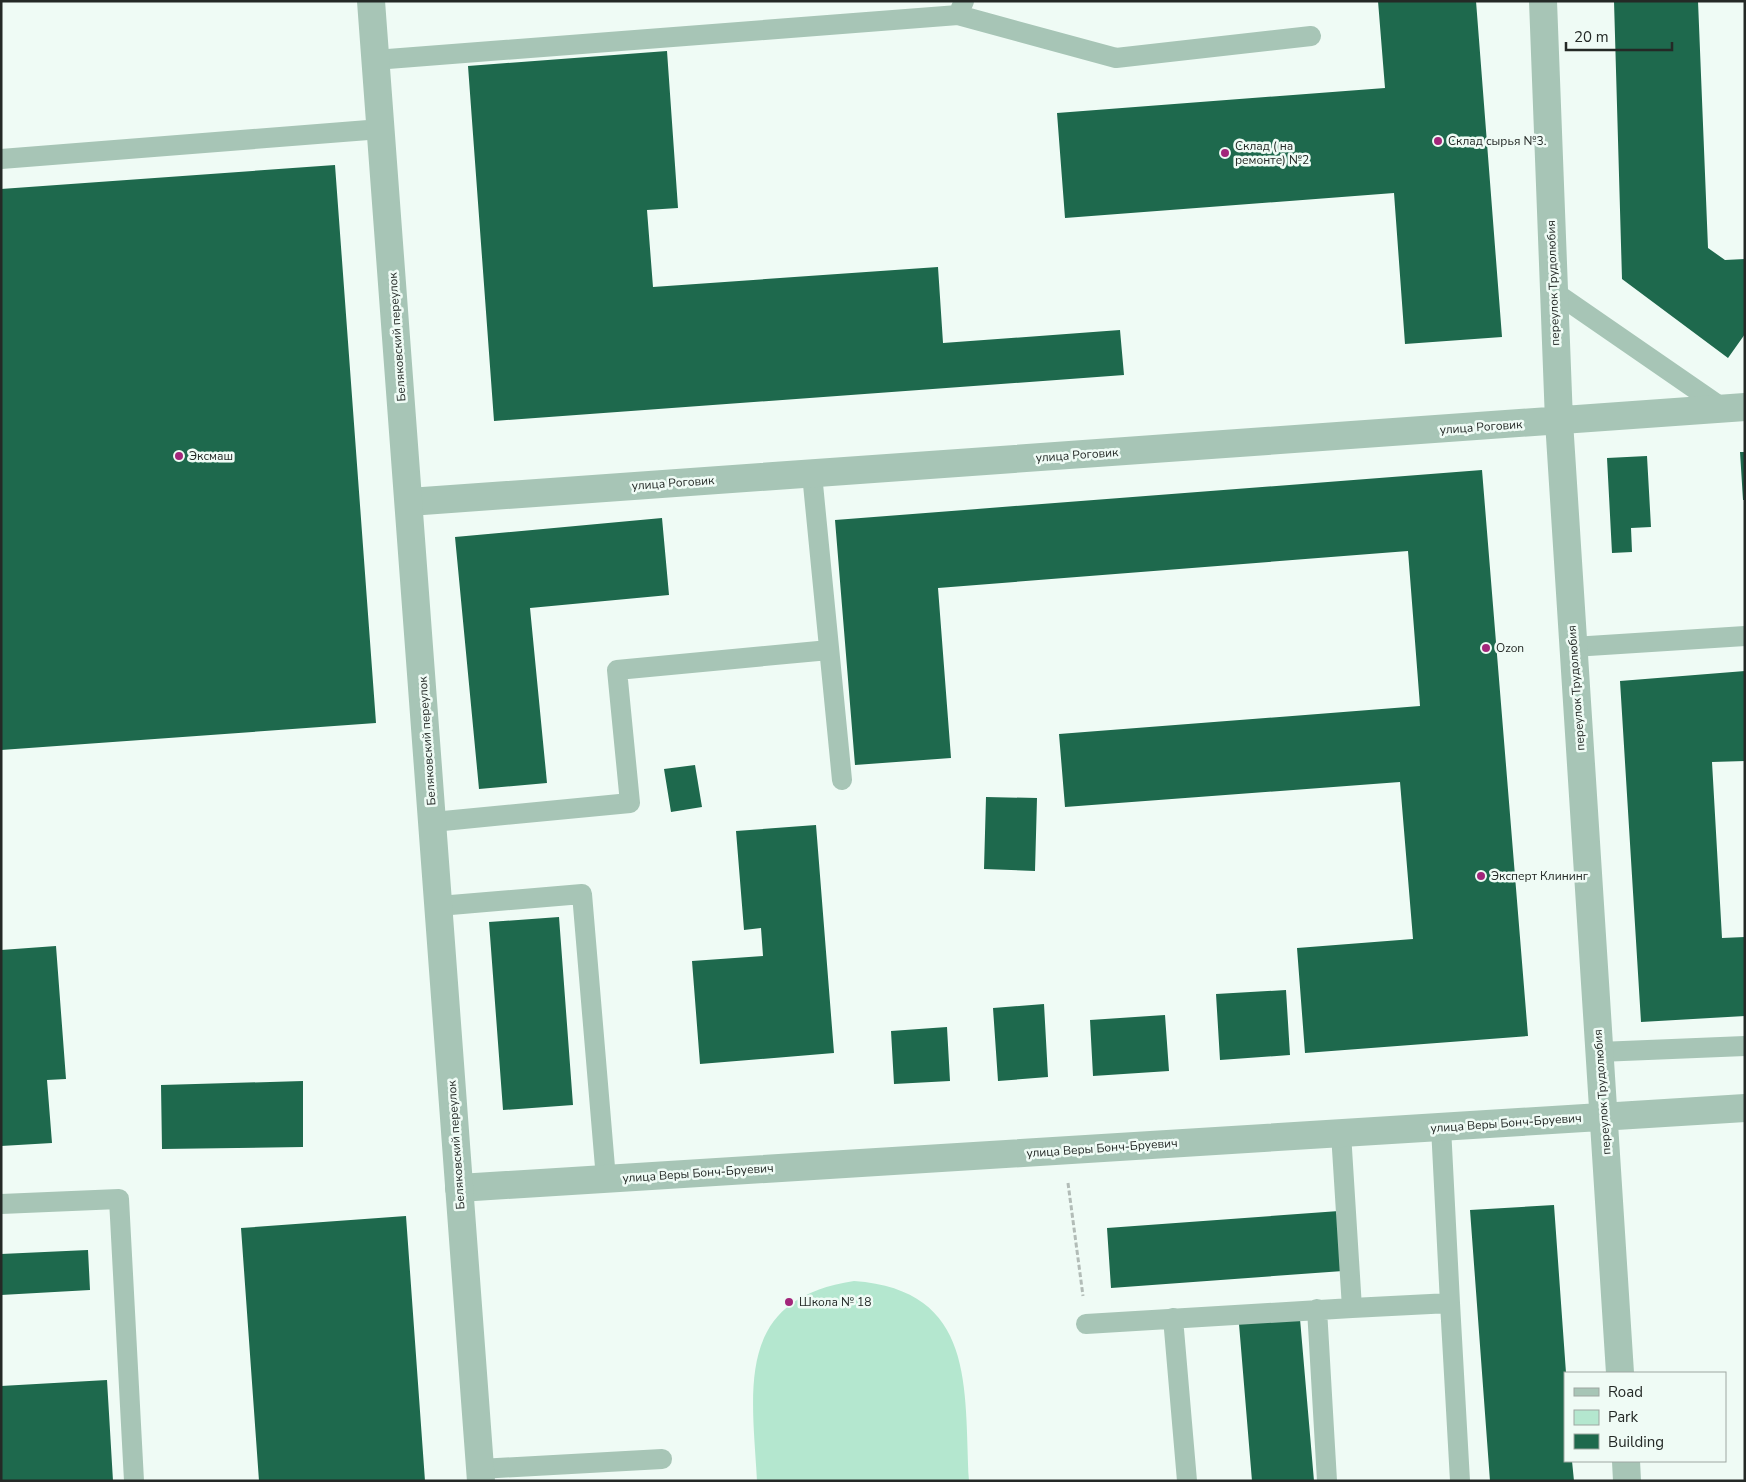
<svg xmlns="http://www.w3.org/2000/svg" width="1746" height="1482" font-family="'Nunito Sans',sans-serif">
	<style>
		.green { fill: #b4e7cf }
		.building { fill: #1e694d }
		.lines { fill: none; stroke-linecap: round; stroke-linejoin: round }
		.path { stroke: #b2bcb7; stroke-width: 3; stroke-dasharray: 5 2.5; stroke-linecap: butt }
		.service { stroke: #a7c5b6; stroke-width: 20 }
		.minor { stroke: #a7c5b6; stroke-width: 28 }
		.tertiary { stroke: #a7c5b6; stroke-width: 28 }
		.poi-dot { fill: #a2267a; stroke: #effbf5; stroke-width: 2 }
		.labels { text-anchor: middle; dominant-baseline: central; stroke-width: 5; stroke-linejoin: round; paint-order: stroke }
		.poi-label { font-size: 12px; fill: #242926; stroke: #effbf5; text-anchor: start }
		.street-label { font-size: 12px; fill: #242926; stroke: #effbf5 }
	</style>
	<rect width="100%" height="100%" fill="#effbf5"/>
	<!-- green -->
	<path class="green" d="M854,1281c123,9 110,107 115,200h-212c-5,-92 -23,-182 97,-200z"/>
	<!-- building -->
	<path class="building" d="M1378,1h98l26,336 -97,7 -11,-151 -329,25 -8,-105 328,-25z
		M1614,1h84l10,247 17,12 20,-1v75l-17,24 -106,-79z
		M667,51l11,157 -31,2 6,77 285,-20 5,76 177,-13 4,45 -630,46 -26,-355z
		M335,165l41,558 -375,27v-561z
		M1740,452h5v48h-2z
		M1647,456l4,71 -20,1 1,24 -20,1 -5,-95z
		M1482,470l46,566 -223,17 -8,-105 116,-9 -13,-157 -335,25 -6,-73 361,-28 -12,-155 -470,37 13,170 -96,7 -20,-245z
		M662,518l7,77 -139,13 17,175 -68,6 -24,-252z
		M1745,671v90l-33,1 10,176 23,-1v79l-104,6 -21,-341z
		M695,765l7,42 -31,5 -7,-43z
		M986,797l51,1 -2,73 -51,-2z
		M816,825l18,228 -134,11 -8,-103 71,-5 -2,-28 -17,2 -8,-99z
		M559,917l14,188 -70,5 -14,-188z
		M56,946l10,133 -19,1 5,63 -51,3v-196z
		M1286,990l4,65 -70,5 -4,-66z
		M1044,1004l4,73 -50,4 -5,-73z
		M1165,1015l4,56 -76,5 -3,-56z
		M947,1027l3,54 -56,3 -3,-53z
		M303,1081v66l-141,2 -1,-64z
		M1554,1205l12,168 -1,88h7l2,20h-84l-20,-271z
		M1339,1211l4,60 -232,17 -4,-60z
		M406,1216l19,265h-166l-18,-253z
		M88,1250l2,40 -89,5v-41z
		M1300,1319l14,162h-62l-13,-157z
		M107,1380l6,101h-112v-95z"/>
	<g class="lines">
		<!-- path -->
		<path class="path" d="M1068,1183l15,113"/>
		<!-- service -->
		<path class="service" d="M958,15l158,43 195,-22
			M375,60l583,-45 6,-14
			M1,159l380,-30
			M1553,291l171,118
			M812,474l30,306
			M1573,647l172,-11
			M433,822l197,-19 -13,-133 212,-20
			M439,906l143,-12 24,285
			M1599,1052l146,-6
			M1,1204l118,-5 15,282
			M1450,1303l10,178
			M1352,1308l98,-5 -9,-176
			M1317,1309l10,172
			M1173,1318l14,163
			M1086,1324l266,-16 -11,-175
			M480,1469l182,-10"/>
		<!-- minor -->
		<path class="minor" d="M1543,1l16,420 61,952
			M409,502l1336,-95
			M459,1188l1286,-80
			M1626,1461l1,20"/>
		<!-- tertiary -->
		<path class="tertiary" d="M371,1l110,1480"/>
	</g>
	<!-- markers -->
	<g class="poi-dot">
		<circle cx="1438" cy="141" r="5"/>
		<circle cx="1225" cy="153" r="5"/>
		<circle cx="179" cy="456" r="5"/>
		<circle cx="1486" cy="648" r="5"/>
		<circle cx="1481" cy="876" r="5"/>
		<circle cx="789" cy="1302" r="5"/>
	</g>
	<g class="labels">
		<!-- poi labels -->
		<g class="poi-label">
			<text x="1448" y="141">Склад сырья №3.</text>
			<text x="1235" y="146">Склад ( на<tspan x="1235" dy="14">ремонте) №2</tspan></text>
			<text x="189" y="456">Эксмаш</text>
			<text x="1496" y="648">Ozon</text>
			<text x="1491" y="876">Эксперт Клининг</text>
			<text x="799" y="1302">Школа № 18</text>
		</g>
		<!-- street labels -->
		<g class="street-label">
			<text transform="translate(1553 283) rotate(-92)">переулок Трудолюбия</text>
			<text transform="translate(397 337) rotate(-94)">Беляковский переулок</text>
			<text transform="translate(1481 427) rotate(-4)">улица Роговик</text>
			<text transform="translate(1077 455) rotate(-4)">улица Роговик</text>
			<text transform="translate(673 483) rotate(-4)">улица Роговик</text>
			<text transform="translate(1576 688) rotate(-94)">переулок Трудолюбия</text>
			<text transform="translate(427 741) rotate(-94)">Беляковский переулок</text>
			<text transform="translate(1602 1092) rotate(-94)">переулок Трудолюбия</text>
			<text transform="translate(1506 1123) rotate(-4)">улица Веры Бонч-Бруевич</text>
			<text transform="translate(456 1145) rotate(-94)">Беляковский переулок</text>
			<text transform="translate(1102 1148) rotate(-4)">улица Веры Бонч-Бруевич</text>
			<text transform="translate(698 1173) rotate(-4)">улица Веры Бонч-Бруевич</text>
		</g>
	</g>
	<!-- border -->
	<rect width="1746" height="1482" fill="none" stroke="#242926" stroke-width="5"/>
	<!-- legend -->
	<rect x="1564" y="1372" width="162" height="90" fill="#effbf5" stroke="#9ea7a2"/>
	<rect x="1574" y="1388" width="25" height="8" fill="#a7c5b6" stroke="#9ea7a2"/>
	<text x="1608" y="1397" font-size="15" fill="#242926">Road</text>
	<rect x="1574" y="1410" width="25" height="15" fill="#b4e7cf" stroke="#9ea7a2"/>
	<text x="1608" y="1422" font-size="15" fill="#242926">Park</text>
	<rect x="1574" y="1434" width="25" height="15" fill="#1e694d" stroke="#9ea7a2"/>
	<text x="1608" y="1447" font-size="15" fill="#242926">Building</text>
	<!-- scale -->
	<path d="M1566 42v8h106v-8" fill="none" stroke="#242926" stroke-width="2.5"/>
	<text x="1574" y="42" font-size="15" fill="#242926" stroke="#effbf5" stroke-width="4" paint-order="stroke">20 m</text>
</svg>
